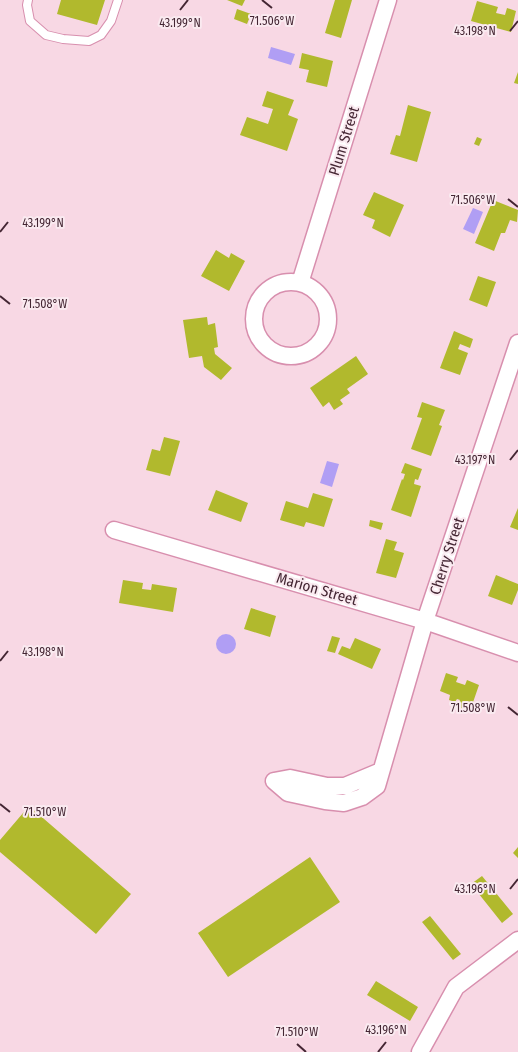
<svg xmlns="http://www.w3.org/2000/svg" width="518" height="1052" font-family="'Fira Sans Condensed',sans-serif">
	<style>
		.water { fill: #b09ef4 }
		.building { fill: #b1b92d }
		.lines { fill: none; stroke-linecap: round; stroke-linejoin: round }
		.service-casing { stroke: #d88fae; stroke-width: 10 }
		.minor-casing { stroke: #d88fae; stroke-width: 19 }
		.service { stroke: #fff; stroke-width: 8 }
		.minor { stroke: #fff; stroke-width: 16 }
		.ticks { fill: none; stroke: #442633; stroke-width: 2 }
		.labels { text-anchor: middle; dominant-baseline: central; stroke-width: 4; stroke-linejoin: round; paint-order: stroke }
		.street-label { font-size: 15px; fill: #442633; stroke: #faeaf0 }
		.ticks-label { font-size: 12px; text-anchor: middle; fill: #442633; stroke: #faeaf0; stroke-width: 4; stroke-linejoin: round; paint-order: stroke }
	</style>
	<rect width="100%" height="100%" fill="#f8d8e4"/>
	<!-- water -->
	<path class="water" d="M271,47l24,7 -4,11 -23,-7z
		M473,208l10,4 -9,22 -11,-5z
		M327,461l12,3 -7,23 -12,-4z
		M216 644a10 10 0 1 1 20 0a10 10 0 1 1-20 0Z"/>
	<!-- building -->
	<path class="building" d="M61,0h44l-8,25 -40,-11z
		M227,0h18l-3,6z
		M335,0h17l-11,38 -16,-5z
		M477,1l21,6 -2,6 9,2 2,-7 9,3 -5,21 -40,-11z
		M237,9l14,5 -4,10 -13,-5z
		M302,53l31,8 -6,26 -21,-5 3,-12 -10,-2z
		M518,72v12l-4,-1z
		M267,91l27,9 -6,15 10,4 -11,32 -47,-16 7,-18 21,7 5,-15 -11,-3z
		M408,105l23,7 -14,50 -27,-8 6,-19 4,1z
		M477,137l5,2 -3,7 -5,-2z
		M374,192l30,13 -14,32 -18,-9 3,-8 -12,-5z
		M493,200l25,10 -1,12 -7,-2 -5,13h-4l-7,18 -19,-8z
		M216,250l13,8 2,-5 14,8 -16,30 -28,-15z
		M478,276l18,6 -9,25 -18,-7z
		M207,317l1,8 7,-2 3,24 -4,1 1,6 17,14 -11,12 -17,-13 -2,-11 -13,2 -6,-38z
		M454,331l19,8 -3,9 -10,-4 -2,5 10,4 -8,22 -20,-7z
		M356,356l12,18 -21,15 3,4 -10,7 3,4 -9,6 -5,-8 -6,5 -13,-19z
		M422,402l23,8 -6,15 3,1 -11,30 -20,-7 11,-31 -5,-1z
		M164,437l16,4 -10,35 -24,-6 6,-21 8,2z
		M405,463l17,6 -4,11 -3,-1 -1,5 7,2 -10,31 -20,-7 11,-31 1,1 2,-6 -4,-1z
		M216,490l32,13 -7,19 -33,-12z
		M313,493l20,6 -9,28 -18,-5 -2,5 -24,-7 6,-19 22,7z
		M518,508v22l-8,-3z
		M370,520l13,3 -2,7 -12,-4z
		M386,539l11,3 -3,8 10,3 -8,25 -20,-5z
		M496,575l22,9v6l-6,15 -24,-9z
		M123,580l20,3 -1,6 9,1 1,-6 25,4 -4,24 -54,-9z
		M251,608l25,8 -6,21 -26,-8z
		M332,636l8,2 -5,15 -8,-2z
		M355,638l26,11 -9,20 -34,-15 4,-8 8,3z
		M446,673l12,4 -2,5 9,3 2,-5 12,5 -9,26 -13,-4 3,-7 -3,-1 -2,3 -6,-2 1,-5 -10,-4z
		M29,806l102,88 -35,40 -96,-82v-12z
		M518,847v11l-5,-5z
		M310,857l30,45 -112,75 -30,-44z
		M482,876l31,38 -11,9 -31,-39z
		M430,916l31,38 -8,6 -31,-38z
		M376,981l42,26 -8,14 -43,-26z"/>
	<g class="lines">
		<!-- service casing -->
		<g class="service-casing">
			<path id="service" d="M28,0l-1,5 3,16 16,14 17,4 26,2 12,-6 10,-14 7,-21"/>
		</g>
		<!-- minor casing -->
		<g class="minor-casing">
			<path id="minor" d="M254 319a37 37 0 1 1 74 0a37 37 0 1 1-74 0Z
				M300,283l88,-283
				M114,530l311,91 93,32
				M274,781l14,12 37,8 19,2 18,-6 15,-11 48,-165 93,-278
				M274,781l16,-3 37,8h18l36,-15
				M420,1052l36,-65 62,-47"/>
		</g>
		<!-- service -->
		<use href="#service" class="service"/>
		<!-- minor -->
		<use href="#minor" class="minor"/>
	</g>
	<!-- ticks -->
	<path class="ticks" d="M262,0l10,8M180,10l8,-10M510,31l8,-10M508,199l10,8M0,232l8,-10M0,296l10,8M510,460l8,-10M0,661l8,-10M508,707l10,8M0,804l10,8M510,889l8,-10M297,1044l9,8M378,1052l8,-10"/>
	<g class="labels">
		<!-- street labels -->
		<g class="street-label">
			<text transform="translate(344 141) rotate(-73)">Plum Street</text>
			<text transform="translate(447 556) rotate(-72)">Cherry Street</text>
			<text transform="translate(317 589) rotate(16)">Marion Street</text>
		</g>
	</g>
	<g class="ticks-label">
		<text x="272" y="25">71.506°W</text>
		<text x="180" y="27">43.199°N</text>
		<text x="475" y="35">43.198°N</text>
		<text x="473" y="204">71.506°W</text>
		<text x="43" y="227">43.199°N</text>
		<text x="45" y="308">71.508°W</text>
		<text x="475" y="464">43.197°N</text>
		<text x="43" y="656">43.198°N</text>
		<text x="473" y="712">71.508°W</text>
		<text x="45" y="816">71.510°W</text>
		<text x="475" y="893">43.196°N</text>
		<text x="386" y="1034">43.196°N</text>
		<text x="297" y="1036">71.510°W</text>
	</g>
</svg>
